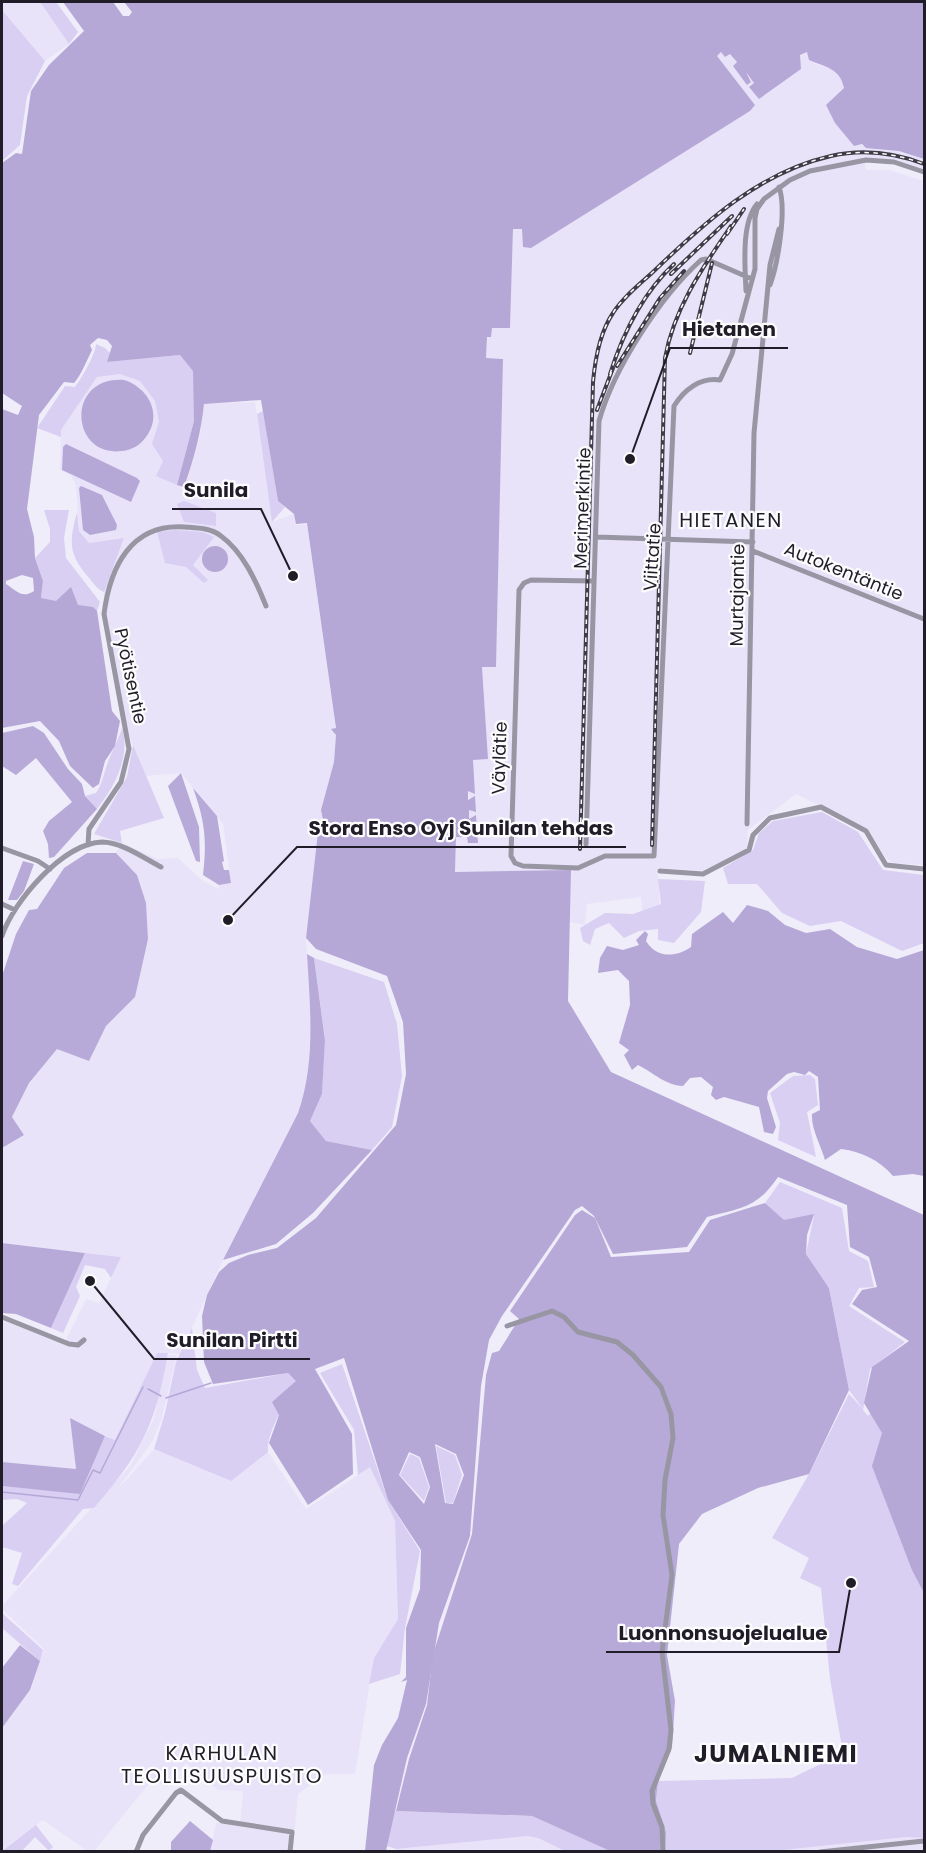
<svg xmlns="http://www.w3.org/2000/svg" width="926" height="1853" font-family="Poppins,sans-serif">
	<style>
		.built { fill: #e9e3fa }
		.green { fill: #d8cff2 }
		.forest { fill: #b7aad9 }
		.water { fill: #b5a8d7; fill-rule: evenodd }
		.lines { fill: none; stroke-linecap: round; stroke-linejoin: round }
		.stream { stroke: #b5a8d7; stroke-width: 1.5 }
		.minor { stroke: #9996a3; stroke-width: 5 }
		.rail-casing { stroke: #3f3c47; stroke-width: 4 }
		.rail { stroke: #fdfdfd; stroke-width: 1.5; stroke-dasharray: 4.5; stroke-linecap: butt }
		.labels { text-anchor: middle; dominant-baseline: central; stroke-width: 4.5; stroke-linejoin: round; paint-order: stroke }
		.street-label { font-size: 18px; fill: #201d28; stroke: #fdfdfd }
		.neighbourhood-label { font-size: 20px; letter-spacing: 1.5px; fill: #201d28; stroke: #fdfdfd }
		.district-label { font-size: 24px; font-weight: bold; letter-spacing: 1.5px; fill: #201d28; stroke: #fdfdfd }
		.leader { fill: none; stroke: #201d28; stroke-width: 2 }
		.callout-dot { fill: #201d28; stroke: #fdfdfd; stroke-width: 2 }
		.callout-label { font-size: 20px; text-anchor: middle; font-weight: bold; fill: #201d28; stroke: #fdfdfd; stroke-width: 4.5; stroke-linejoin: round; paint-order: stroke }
	</style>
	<rect width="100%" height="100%" fill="#f0edfa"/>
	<!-- built -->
	<path class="built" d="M2,2h38l29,42 -24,17 -43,-51z
		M721,52l9,1 7,9 -4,4 12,6 9,11 -5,4 45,-14 4,-4 2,-14 7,-3 6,11 22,7 9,14 1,4 -9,11 -10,6 23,35 17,7 33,4 25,8v11l-28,-10 -32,-2 2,12h23l35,11v684l-31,-2 -7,-5 -20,-30 -70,-34 -48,36 -1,18 -42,23 -47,-3 2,52 -17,8 -2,-31 -54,7 -2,21 -16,-3 2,-51 -116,2 1,-36h12l4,-18h-3v-9l3,-1 -4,-18h2l3,-31 15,-1 -6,-92h13l8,-308 -17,-1 1,-22 5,-8h18l3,-99h10l232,-124 -39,-49z
		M147,358l30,127 8,1 15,-50 4,-33 51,-1 17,120 22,-8 3,11 10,-1 29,205h-4l4,6 -2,27 -13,48 3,15 -6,8 -12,105 5,85 -4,65 -9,24 -75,148 -43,94 -23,-1 -42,87 -45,-21 6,50 -74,-7v-142l62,24 22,-45 13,4 22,-46 -119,-14v-95l22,-13 -12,-18 17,-34 28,-35 32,12 17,-34 29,-29 2,-122 -21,-22 6,-10 36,16 20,-1 25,23 16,8v-4l12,-2 -8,-59 -42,-51 -35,3 -13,-31 -14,-38 -15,-93v-22l20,-54 -35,5 -10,-12 -3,-45 -5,-11 -11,-5 1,-40 46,-68z
		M168,1355h9l-16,66 -9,21 -35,48 37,-41 76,32 38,-29 38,57 64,-42 25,54 3,98 -24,39 -19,116h-29l-28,20 -5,57h-83l6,-28 24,3 3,-35 -25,-1 -32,-27 -20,24 -13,-8 -59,72h-7l-44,-31 -41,30v-122l29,-39 13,-40 -40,-38 -2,3v-8l129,-141 23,-47z
		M527,1836l11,2 27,13 -169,1v-3z
		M907,1837l17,1v13l-160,1z"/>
	<!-- green -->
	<path class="green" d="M40,2h16l22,30 -9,12z
		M2,10l43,51 -18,35 -7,49 -18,16z
		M96,344l9,4 6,6 -4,8 73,-7 14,16v50l-17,64 -21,-9 7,-15 -11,-17 7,-22 -4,-21 -15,-20 -20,-7 -23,3 -36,53v7l-24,-9 28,-42 10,1c6,-8 21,-33 21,-43z
		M263,411l15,90 7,6 -13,15 -15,-108z
		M184,501l32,12v13l-32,-4 -7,-18z
		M44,510h25l-5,28 2,20 34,44 -3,9 -56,-12 2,-18 -8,-23 15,-16v-13z
		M77,512l2,19 10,12 35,-5 -20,54c-6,-2 -10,-8 -14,-13 -22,-25 -21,-36 -13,-67z
		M175,530l28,2 11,5 -21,28 15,15 -4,3 -18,-16 -21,-4 -8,-31z
		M122,728c9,29 -8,59 -25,81l-12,-13 11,-3c6,-9 7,-17 11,-28 4,-13 11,-23 15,-37z
		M133,745l31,73 -44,13 2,12 -28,-9 33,-57z
		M822,812l36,20 25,38 41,5v68l-22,8 -61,-30 -31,5 -28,-13 -25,-29h-29l-5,-16 30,-18 6,-17 14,-12z
		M658,879l47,2 -4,31 -27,31 -16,-3v-11l-19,2 -15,7 -15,-15 -14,6 -5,16 -7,-4 -3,-13 25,-15 28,1 28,-10z
		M314,958l70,24 13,42 5,52 -10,51 -20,23 -46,-9 -16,-20 12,-27 3,-56z
		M810,1075l5,4 3,26 -11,7 9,45 -38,-17 2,-17 -10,-30 23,-17z
		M780,1182l62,26 7,43 19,10 6,26 -15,1 -10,18 56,36 -35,27 -7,41 5,6 3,-4 19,1 34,180v245l-17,-1 -143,15 -99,-1 -9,-50 2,-20 134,-3 51,-25 -13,-74 -9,-91 -21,-10 9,-20 -37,-20 37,-64 40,-80 14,15 -14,-19 -20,-102 -23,-34 8,-39 -31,6 -18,-18z
		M85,1253l36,4 -10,21 -6,-9 -20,-4 -9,22 4,9 -17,37 -12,-5z
		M192,1328l5,42 8,18 83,-15 9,8c-10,19 -31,52 -29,71l-37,29 -77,-32 11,-36 11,-51z
		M157,1353h11c-12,71 -27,101 -74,155l-11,1 -65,77 -6,-2 10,-31 -20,-6 1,-22 24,-22 -10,-4 -15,1v-14l78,7 25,-57 10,4z
		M342,1364l46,136 32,51 -15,77 -5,46 -31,10 5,-26 24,-39 -3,-98 -25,-54 -12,8 -4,-45 -34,-57z
		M436,1446l19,9 7,20 -9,28h-7z
		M410,1454l9,4 10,29 -5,14 -24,-26z
		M2,1613l41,37 -3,11 -38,-33z
		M394,1811l138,5 78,35h-45l-27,-13 -11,-2 -131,13 -9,-3z
		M36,1825l17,22 -4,4 -14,-14 -13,14h-20z"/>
	<!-- forest -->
	<path class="forest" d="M33,726l11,7 24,36 14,15 3,12 12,13 -43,48 -5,1 -1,-14 -5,-13 6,-10 23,-19 -36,-44 -20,17 -14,-9v-33z
		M181,773l18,54 1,35 -4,-1 -28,-75z
		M193,788l24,28 7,45 -2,1 2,8h5l2,13 -12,2 -16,-10c4,-35 2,-54 -10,-87z
		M87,853h29l21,22 9,28 2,36 -13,58 -29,29 -17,35 -32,-12 -28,34 -17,34 12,18 -22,13v-172l14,-42 13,-24 8,-1 27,-41z
		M23,861l11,3 -10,27 -7,9h-9z
		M307,954l7,4 11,82 -3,54 -12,27 16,20 46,9 -59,63 -37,31 -53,16 75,-147c18,-51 12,-106 9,-159z
		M765,1203l19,17 30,-6 -7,21 -1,19 23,34 20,102 -40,84 -51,14 -56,26 -23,30 -12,111 8,46 -3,46 -14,34 -2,20 10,32 -1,18h-55l-78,-35 -136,-5 13,-52 18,-54 6,-51 39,-120 14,-159 6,-22 7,-2 20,-32 -9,-8 65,-96 7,-5 13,8 16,39 78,-5 21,-32z
		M2,1243l83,10 -34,75 -35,-14 -14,-1z
		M70,1418l35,18 -25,58 -78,-8v-24l74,7z
		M20,1645l20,16 -10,29 -28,38v-60z
		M190,1821l23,19 -3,11h-39v-9z"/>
	<!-- water -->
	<path class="water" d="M63,2h50l10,14h6l3,-4 -8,-10h800v157l-25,-8 -33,-3 -4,-4 -8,2 -19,-23 -9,-18 18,-17c-4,-20 -19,-21 -35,-28l-2,-8 -7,3 1,14 -42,30 -10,-12 5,-4 -8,-11 5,10 -4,3 -14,-19 4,-4 -7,-8 -5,3 -4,-5 -4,4 38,49 -5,6 -219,137 -8,-1 -1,-18h-9l-3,99h-18l-1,9h-4l-1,21 17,1 -7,308h-14l6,92 -15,1 2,34 -7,-3v9l7,-4 1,16 -7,-2v9l7,-4 2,28h-10l-1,-6h-11l-1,35 116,-2 -3,131 43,71 313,143v378l-12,-23 -40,-104 10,-33 -18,-30 8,-36 37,-26 -57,-37 10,-14 15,-3 -8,-30 -19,-10 -3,-42 -69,-28c-21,31 -36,31 -71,40l-20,30 -74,7 -19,-38 -12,-10 -7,4 -73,106 -13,24 -8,46 -11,150 -31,87 -13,81 -19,54 -21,93h-21l9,-86 8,-20 16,-27 9,-38 -6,2 5,-5v-49l14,-39 1,-39 -33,-50 -44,-142 -29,11 37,65 1,40 -45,31 -39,-62 10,-28 -7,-13 24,-21 -8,-8 -75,11 -9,-22 -2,-46 5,-21 12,-23 10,-9 19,-8 29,-7 39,-30 80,-93 10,-51 -3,-52 -16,-46 -71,-27 -10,-11 12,-106 6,-7 -3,-15 13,-48 2,-27 -5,-6 5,-1 -29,-205 -11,1 -2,-10 -16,-13 -17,-101 -57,4c-3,29 -10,55 -20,83l-7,-2 17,-64 -1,-50 -13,-16 -73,7 5,-16 -5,-6 -9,-2 -8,7 2,5c-5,10 -11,25 -18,33l-10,-1 -25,33 -12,94 7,28 1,21 8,23 -2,17 15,3 15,-14 7,18 15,2 4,4 15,100 8,10 -5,25 -10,15 -6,23 -6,4 -23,-22 -11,-25 -19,-20 -38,7v-319l16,6 4,-9 -20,-13v-230l14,-10 6,1 9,-63 18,-26 35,-34zM22,575l11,3 1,13c-12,8 -17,0 -28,-7v-3zM435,1444l21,10 8,21 -11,29 -8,-1zM409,1452l11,5 10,30 -6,17 -25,-29z
		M124,380c23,7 38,32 24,54 -6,10 -15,16 -26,17 -52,7 -57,-75 2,-71z
		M66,444l71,34 3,3 -9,21 -69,-32 1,-23z
		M81,486l21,9 15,30 -1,5 -26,5 -7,-5 -4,-42z
		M202 559a13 13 0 1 1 26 0a13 13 0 1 1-26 0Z
		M747,905l21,6 17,14 21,8 24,-4 27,18 40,12 27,-9v226l-11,-2 -20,2c-14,-16 -30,-24 -52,-27l-16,11c-4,-15 -14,-31 -13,-46l8,-4 -2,-33 -9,-6 -4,4 -11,-3 -7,2 -19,17 -1,7 9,29 -3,7 -9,-2 -5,-25 -35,-10 -8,3 -5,-5 2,-8 -12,-10 -11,1 -7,8c-18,-1 -29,-13 -45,-21l-6,5 -8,-15 5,-5 -10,-7 11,-38 -1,-24 -11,-11 -20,3 2,-15 7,-12 16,4 16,-5 -3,-5 9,-9 3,3 -2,7c10,17 29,17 45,6l1,-13 31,-22 10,11z"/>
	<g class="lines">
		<!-- stream -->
		<path class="stream" d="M148,1389l13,7
			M166,1398l45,-15
			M2,1492l76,8 15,-30 7,3 43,-86"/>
		<!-- minor -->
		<path class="minor" d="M770,285c8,-22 17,-76 9,-98
			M746,291c-1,-25 -5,-68 11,-87
			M596,537l157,5
			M753,551l171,68
			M594,581l-63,-1 -7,3 -5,7 -8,266 4,7 8,3 55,2 27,-12h49l20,-450c10,-16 26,-29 46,-26l12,-26 23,-85v-51l2,-9 7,-10 26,-19 20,-9 56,-11 28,2 30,10
			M747,824l7,-391 16,-168 9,-36
			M586,844l13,-423c15,-53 61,-124 102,-161l5,-1 46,20
			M88,845l1,-16 32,-47 8,-33 -25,-135c6,-47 27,-91 81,-87 13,1 26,1 36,9 22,16 35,45 45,70
			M2,848l36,13 12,8
			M660,871l43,3 46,-24 4,-15 17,-17 51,-11 45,24 20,34 38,4
			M2,904l13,6
			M2,936c11,-34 61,-93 100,-94 19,0 42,16 59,25
			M2,1317l67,27 9,1 6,-5
			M507,1326l45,-15 12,6 14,15 39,10 16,13 28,32 10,27 2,24 -8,42 -2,35 9,60 -10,77 9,78 -2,19 -17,42 1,13 9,23 1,25
			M136,1852l7,-17 33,-42 5,-3 41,31 70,11 -2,20
			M820,1852l104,-11"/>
		<!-- rail casing -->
		<g class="rail-casing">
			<path id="rail" d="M727,234l17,-25
				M671,274l61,-58
				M690,353l22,-90
				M617,366l43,-68 24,-27
				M610,374c13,-41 32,-80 64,-110
				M597,410l16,-42
				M652,845l13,-487c9,-50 38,-91 66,-132
				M580,849l13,-467c2,-22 7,-50 20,-69 10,-16 27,-29 41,-42 51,-49 106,-99 177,-115 31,-7 64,-3 93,8"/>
		</g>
		<!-- rail -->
		<use href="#rail" class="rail"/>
	</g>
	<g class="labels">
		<!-- street labels -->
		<g class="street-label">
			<text transform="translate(582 508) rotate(-88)">Merimerkintie</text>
			<text transform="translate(652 557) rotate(-86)">Viittatie</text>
			<text transform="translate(844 571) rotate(22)">Autokentäntie</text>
			<text transform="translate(737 595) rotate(-89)">Murtajantie</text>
			<text transform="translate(131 676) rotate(78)">Pyötisentie</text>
			<text transform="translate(499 758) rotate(-88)">Väylätie</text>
		</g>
		<!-- neighbourhood labels -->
		<g class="neighbourhood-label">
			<text x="731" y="520">HIETANEN</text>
			<text x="222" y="1753">KARHULAN<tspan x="222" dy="23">TEOLLISUUSPUISTO</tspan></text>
		</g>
		<!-- district labels -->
		<g class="district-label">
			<text x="776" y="1753">JUMALNIEMI</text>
		</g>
	</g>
	<!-- callouts -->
	<path class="leader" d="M630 459L670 348H788M293 576L261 509H172M228 920L297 847H626M90 1281L154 1359H310M851 1583L839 1652H606"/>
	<g class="callout-dot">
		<circle cx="630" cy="459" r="6"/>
		<circle cx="293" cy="576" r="6"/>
		<circle cx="228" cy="920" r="6"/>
		<circle cx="90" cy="1281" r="6"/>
		<circle cx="851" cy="1583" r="6"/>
	</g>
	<g class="callout-label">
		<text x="729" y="336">Hietanen</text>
		<text x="216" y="497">Sunila</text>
		<text x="461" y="835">Stora Enso Oyj Sunilan tehdas</text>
		<text x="232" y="1347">Sunilan Pirtti</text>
		<text x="723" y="1640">Luonnonsuojelualue</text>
	</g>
	<!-- border -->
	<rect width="926" height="1853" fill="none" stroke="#201d28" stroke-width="6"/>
</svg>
